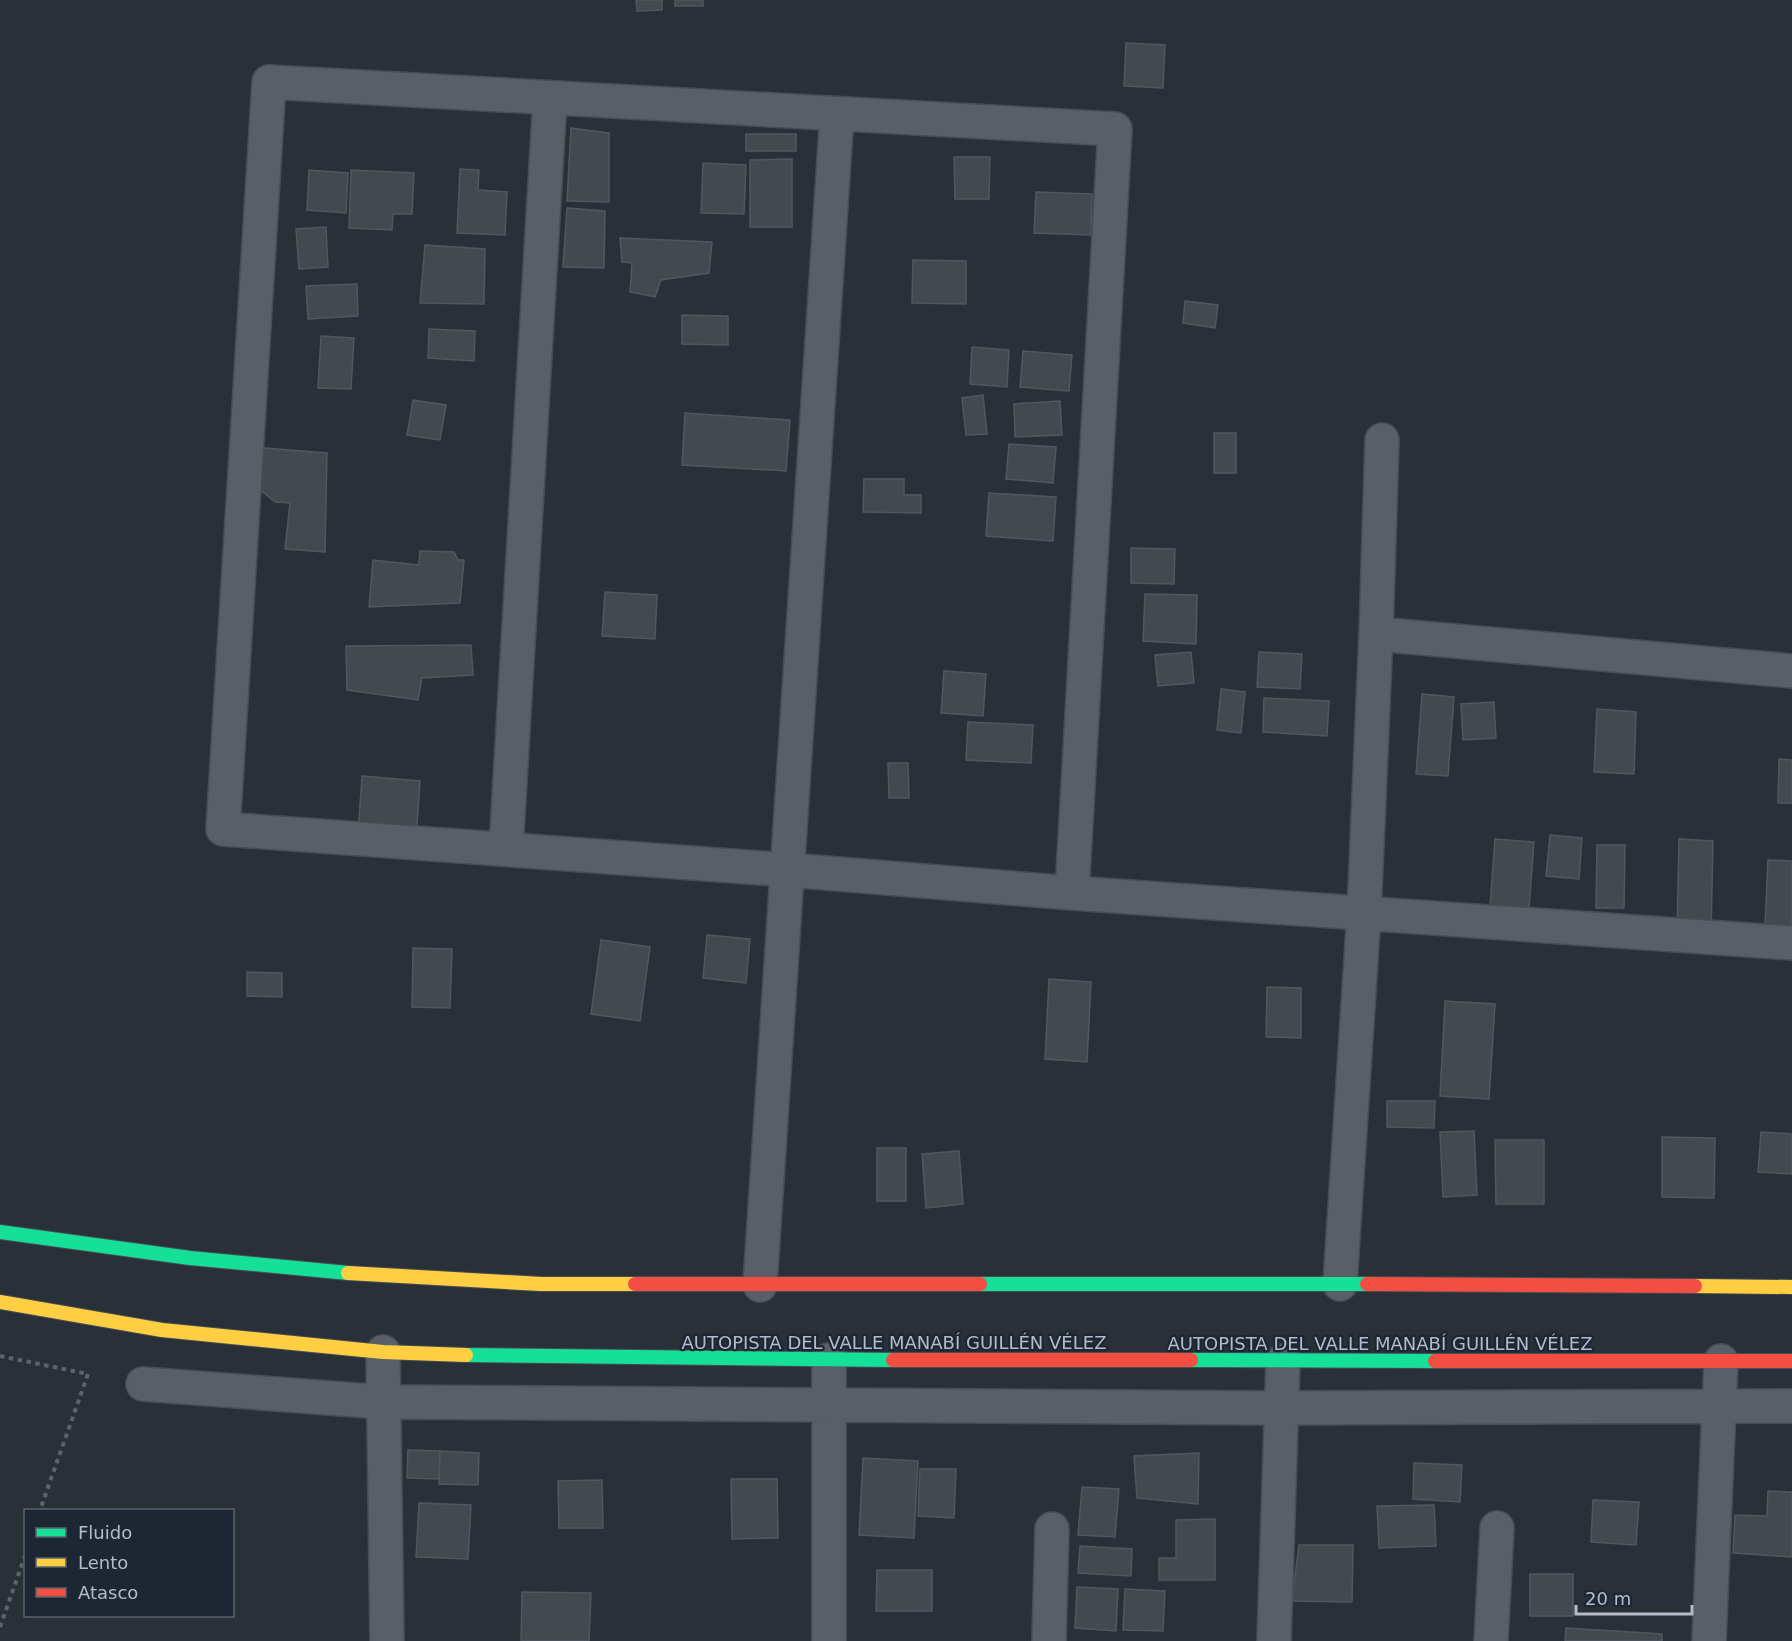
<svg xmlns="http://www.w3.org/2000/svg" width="1792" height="1641" font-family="'DejaVu Sans',sans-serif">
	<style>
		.building { fill: #444950; stroke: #52575f; stroke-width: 1.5 }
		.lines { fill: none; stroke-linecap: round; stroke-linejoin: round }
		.street-casing { stroke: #484c53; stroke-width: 36 }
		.fast-casing { stroke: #484c55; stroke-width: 16 }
		.slow-casing { stroke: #484c55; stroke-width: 16 }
		.jam-casing { stroke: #484c55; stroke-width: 16 }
		.path { stroke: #5d636a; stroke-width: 4; stroke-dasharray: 4.5 4.5; stroke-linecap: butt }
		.street { stroke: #5a5e66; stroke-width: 33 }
		.fast { stroke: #16e098; stroke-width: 14 }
		.slow { stroke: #ffcf43; stroke-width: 14 }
		.jam { stroke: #f24e42; stroke-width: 14 }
		.labels { text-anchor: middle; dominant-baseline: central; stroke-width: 4.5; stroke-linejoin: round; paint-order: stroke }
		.street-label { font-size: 18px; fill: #b4bcc9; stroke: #1d2633 }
	</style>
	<rect width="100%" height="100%" fill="#2a3038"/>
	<!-- building -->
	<path class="building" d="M636,0h26v10l-25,1z
		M675,0h28v6h-28z
		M1126,43l39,2 -2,43 -39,-2z
		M571,128l38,5v69l-42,-1z
		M746,134h50v17h-50z
		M954,157h36l-1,42h-34z
		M792,159v68h-42v-67z
		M703,163l43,2 -2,49 -43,-1z
		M460,169l19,1 -1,20 29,2 -2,43 -48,-2z
		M309,170l39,3 -2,40 -39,-3z
		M351,170l63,3 -2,41h-19l-1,16 -43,-2z
		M1036,192l56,2 -1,41 -57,-2z
		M567,208l38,3 -1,57 -41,-1z
		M326,227l2,40 -29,2 -3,-40z
		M620,238l92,4 -3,31 -48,7 -6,17 -25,-5 2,-29 -10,-1z
		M425,245l60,4 -1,55 -64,-1z
		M913,260l53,1v43l-54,-1z
		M357,284l1,32 -50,3 -2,-33z
		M1185,301l33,4 -3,23 -32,-5z
		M682,315l46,1v29l-46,-1z
		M429,329l46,2 -1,30 -46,-3z
		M321,336l33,2 -3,51 -33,-1z
		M972,347l37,3 -2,37 -37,-3z
		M1023,351l49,4 -3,36 -49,-4z
		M983,395l4,39 -21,1 -4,-37z
		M413,400l33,5 -6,35 -33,-5z
		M1060,401l2,34 -47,2 -1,-33z
		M685,413l105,7 -4,51 -104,-6z
		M1214,433h22v40h-22z
		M1009,444l47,3 -3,36 -47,-4z
		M264,448l63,5 -2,99 -40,-3 5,-46 -15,-1 -16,-13z
		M864,479h40v16h17v18l-58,-1z
		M989,493l67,4 -3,44 -67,-5z
		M1131,548l44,1 -1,35 -43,-1z
		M420,551l34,1 4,8h6l-4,43 -91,4 4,-47 46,5z
		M605,592l52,3 -2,44 -53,-3z
		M1145,594l52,1 -1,49 -53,-3z
		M471,645l2,30 -51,3 -4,22 -71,-10 -1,-44z
		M1191,652l3,31 -36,3 -3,-31z
		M1259,652l43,2 -2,35 -43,-2z
		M944,671l42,3 -3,42 -42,-3z
		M1221,689l24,3 -4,41 -24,-3z
		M1422,694l32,3 -6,79 -32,-2z
		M1264,698l65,3 -2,35 -64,-4z
		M1494,702l2,36 -33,2 -2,-36z
		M1597,709l39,3 -2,62 -40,-2z
		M968,722l65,3 -2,38 -65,-3z
		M1779,759l13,1v43h-14z
		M888,763h20l1,35h-20z
		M362,776l58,5 -4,58 -58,-5z
		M1550,835l32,3 -3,41 -33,-3z
		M1495,839l39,3 -6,80 -39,-3z
		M1679,839l34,2 -2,92 -34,-1z
		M1597,845h28l-1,63h-28z
		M1768,860l24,1v66l-27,-1z
		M707,935l43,4 -4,44 -43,-5z
		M601,940l49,7 -10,74 -49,-7z
		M413,948l39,1 -2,59 -38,-1z
		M247,972l35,1v24l-35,-1z
		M1049,979l42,3 -4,80 -42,-3z
		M1267,987l34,1v50l-35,-1z
		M1445,1001l50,3 -6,95 -49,-3z
		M1387,1101h48l-1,27 -47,-1z
		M1474,1131l3,64 -34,2 -3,-65z
		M1761,1132l31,2v40l-34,-2z
		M1662,1137l53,1 -1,60 -52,-1z
		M1495,1140h49v64h-48z
		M877,1148h29v53h-29z
		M959,1151l4,53 -37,4 -4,-54z
		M408,1450l32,1 -1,28 -32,-1z
		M440,1451l39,2 -1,32 -39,-1z
		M1199,1453l-1,51 -61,-6 -3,-42z
		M863,1458l55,3 -4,77 -55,-3z
		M1414,1463l48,2 -2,37 -47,-3z
		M920,1469h36l-2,49 -36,-2z
		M731,1479h46l1,59 -46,1z
		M602,1480l1,48h-44l-1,-47z
		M1082,1487l37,2 -4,48 -37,-2z
		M1768,1491l24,1v65l-59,-4 2,-38 32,1z
		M1593,1500l46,2 -3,43 -45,-3z
		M419,1503l52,2 -3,54 -52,-2z
		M1434,1505l2,41 -57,2 -2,-42z
		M1215,1519v61h-56v-22h17v-38z
		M1299,1545h54l-1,57 -60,-1z
		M1080,1546l52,3 -1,27 -53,-3z
		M877,1570h55v41h-56z
		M1530,1574h43v42h-43z
		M1077,1587l41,2 -2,42 -41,-3z
		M1125,1589l40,2 -2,40 -40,-1z
		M522,1592l69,1 -2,48h-68z
		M1566,1628l96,6v7h-97z"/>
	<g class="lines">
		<!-- street casing -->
		<g class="street-casing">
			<path id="street" d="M1376,634l416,37
				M506,849l44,-751
				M1072,893l43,-764 -846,-47 -46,747 566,41 283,23 720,50
				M1340,1284l24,-371 12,-279 6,-194
				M760,1285l77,-1171
				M383,1352l4,289
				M143,1384l239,18 900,6 510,-2
				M829,1641v-281
				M1049,1641l3,-112
				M1274,1641l9,-280
				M1491,1641l6,-113
				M1709,1641l12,-280"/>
		</g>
		<!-- fast casing -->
		<g class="fast-casing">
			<path id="fast" d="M0,1232l190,26 158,15
				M980,1284h387
				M466,1355l427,5
				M1191,1360l244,1"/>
		</g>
		<!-- slow casing -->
		<g class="slow-casing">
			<path id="slow" d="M348,1273l193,11h94
				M1695,1286l97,1
				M0,1302l162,28 221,22 83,3"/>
		</g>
		<!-- jam casing -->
		<g class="jam-casing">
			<path id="jam" d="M635,1284h345
				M1367,1284l328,2
				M893,1360h298
				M1435,1361h357"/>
		</g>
		<!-- path -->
		<path class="path" d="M0,1356l88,18 -48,136
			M0,1627l26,-74"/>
		<!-- street -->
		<use href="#street" class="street"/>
		<!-- fast -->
		<use href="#fast" class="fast"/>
		<!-- slow -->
		<use href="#slow" class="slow"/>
		<!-- jam -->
		<use href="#jam" class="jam"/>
	</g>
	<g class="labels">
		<!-- street labels -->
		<g class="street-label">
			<text x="894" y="1342">AUTOPISTA DEL VALLE MANABÍ GUILLÉN VÉLEZ</text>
			<text x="1380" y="1343">AUTOPISTA DEL VALLE MANABÍ GUILLÉN VÉLEZ</text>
		</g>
	</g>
	<!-- legend -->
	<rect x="24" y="1509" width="210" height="108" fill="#1d2633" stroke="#59626f" stroke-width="1.5"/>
	<rect x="36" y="1528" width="30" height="9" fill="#16e098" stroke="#59626f" stroke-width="1.5"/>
	<text x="78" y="1539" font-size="18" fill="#b4bcc9">Fluido</text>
	<rect x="36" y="1558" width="30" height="9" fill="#ffcf43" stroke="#59626f" stroke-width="1.5"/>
	<text x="78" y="1569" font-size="18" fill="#b4bcc9">Lento</text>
	<rect x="36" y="1588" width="30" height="9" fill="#f24e42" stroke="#59626f" stroke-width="1.5"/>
	<text x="78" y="1599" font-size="18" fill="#b4bcc9">Atasco</text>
	<!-- scale -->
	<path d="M1576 1605v9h116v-9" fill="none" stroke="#b4bcc9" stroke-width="3"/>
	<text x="1585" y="1605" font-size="18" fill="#b4bcc9" stroke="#1d2633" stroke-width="4.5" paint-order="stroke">20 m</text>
</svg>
